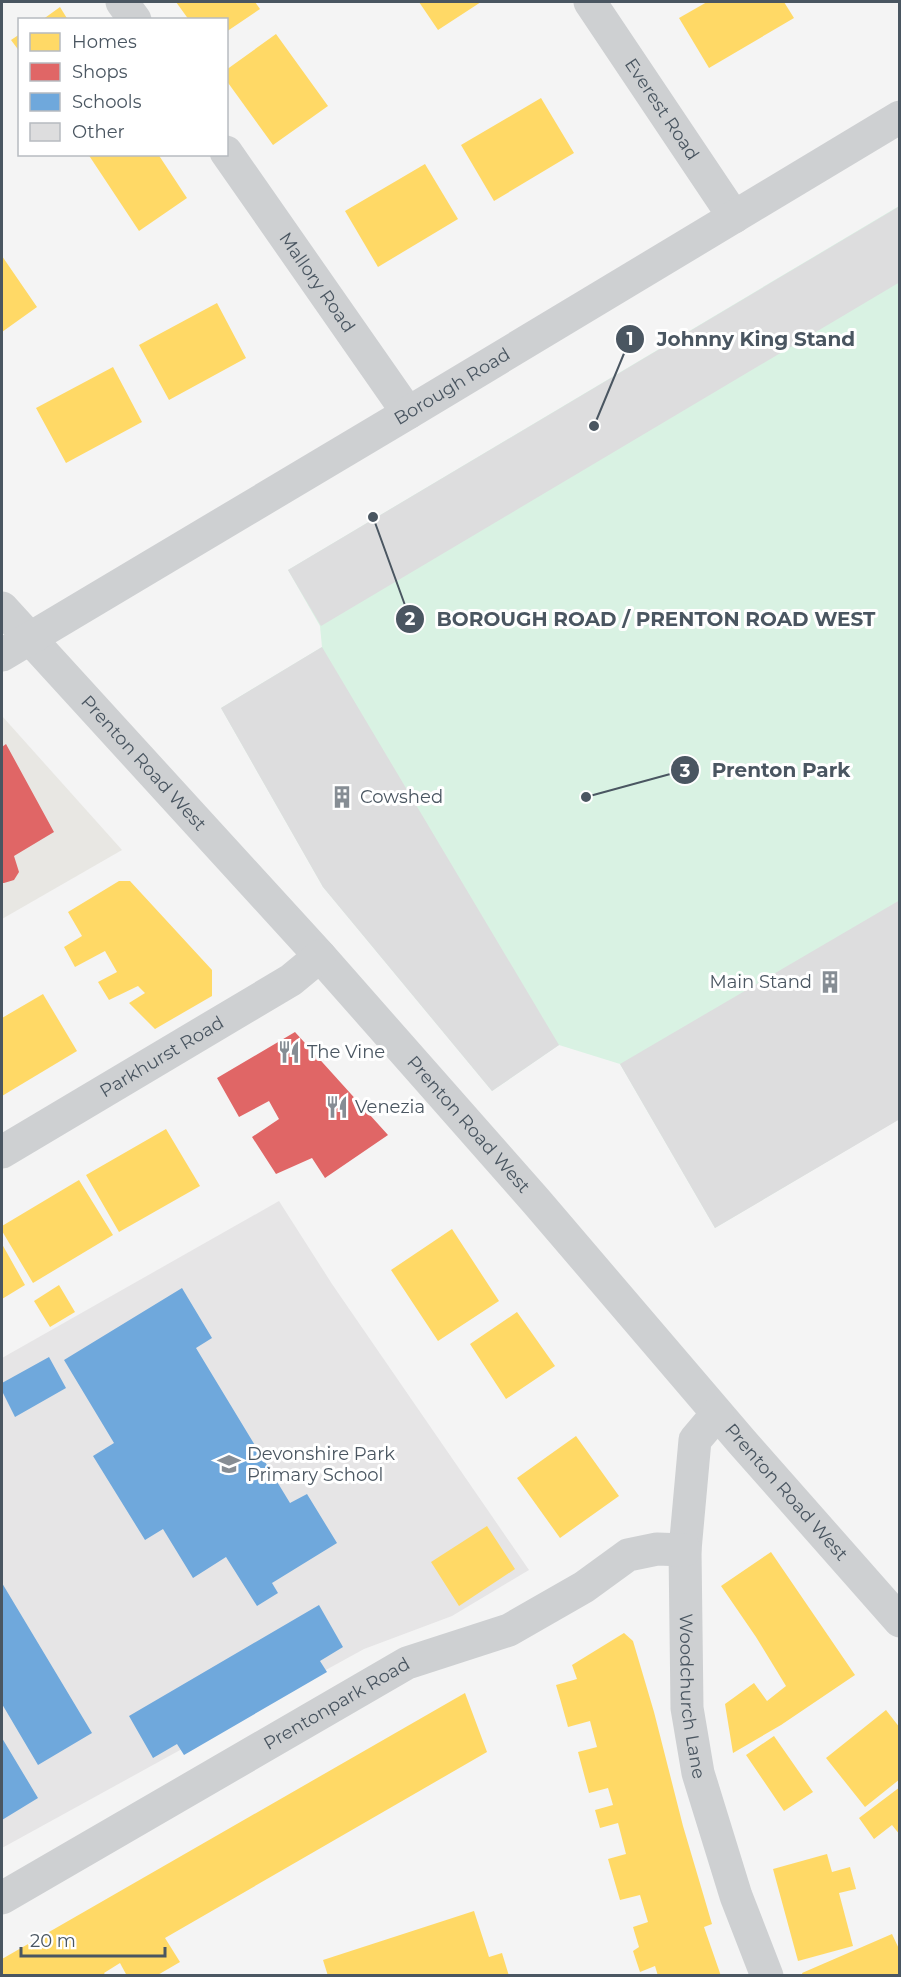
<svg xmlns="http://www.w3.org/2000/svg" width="901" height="1977" font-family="Montserrat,sans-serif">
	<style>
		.commercial { fill: #e8e7e3 }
		.education { fill: #e6e5e6 }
		.green { fill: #d9f2e3 }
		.homes { fill: #ffd966 }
		.shops { fill: #e06666 }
		.schools { fill: #6fa8dc }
		.building { fill: #ddddde }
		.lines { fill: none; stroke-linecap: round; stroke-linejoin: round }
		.minor { stroke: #ced0d2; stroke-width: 33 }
		.labels { text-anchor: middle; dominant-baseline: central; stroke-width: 6; stroke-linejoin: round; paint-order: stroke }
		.street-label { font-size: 18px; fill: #4a5661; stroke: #fff }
		.poi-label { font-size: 18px; fill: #4a5661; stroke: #fff; text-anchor: start }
		.leader { fill: none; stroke: #4a5661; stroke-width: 2 }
		.callout-dot { fill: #4a5661; stroke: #fff; stroke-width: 2 }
		.mark-label { font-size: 18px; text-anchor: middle; font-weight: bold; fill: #fff }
		.callout-label { font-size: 20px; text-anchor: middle; font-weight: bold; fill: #4a5661; stroke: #fff; stroke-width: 6; stroke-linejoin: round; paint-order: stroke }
	</style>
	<rect width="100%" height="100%" fill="#f4f4f4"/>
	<!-- commercial -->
	<path class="commercial" d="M2,716l120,134 -120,69z"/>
	<!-- education -->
	<path class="education" d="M279,1201l53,83 197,286 -77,46 -88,33 -362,199v-490z"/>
	<!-- green -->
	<path class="green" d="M899,206v913l-184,109 -95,-164 -61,-19 -67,46 -169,-204 -102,-179 101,-61 -2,-21 -32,-56z"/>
	<!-- homes -->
	<path class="homes" d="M176,2h79l5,7 -34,23v-12h-37z
		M419,2h62l-43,28z
		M707,2h77l10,16 -85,50 -30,-50z
		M60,7l8,13h-26z
		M20,34v18l-9,-12z
		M276,34l52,72 -55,39 -47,-65v-10z
		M541,98l33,55 -80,48 -33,-56z
		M88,154h70l29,44 -48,33z
		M425,164l33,55 -80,48 -33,-56z
		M2,256l35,51 -35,25z
		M217,303l29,55 -77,42 -30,-55z
		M113,367l29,55 -76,41 -30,-55z
		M119,881h11l82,89v26l-57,33 -26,-26 16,-10 -7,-7 -29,14 -11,-18 19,-10 -12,-21 -30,16 -11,-20 18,-11 -14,-24z
		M43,994l34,57 -75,45v-78z
		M166,1129l34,57 -81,46 -33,-57z
		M79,1180l34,55 -80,48 -31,-52v-5z
		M452,1229l47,72 -61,40 -47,-71z
		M2,1244l23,41 -23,14z
		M59,1285l16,27 -25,15 -16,-26z
		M517,1312l38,54 -49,33 -36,-55z
		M576,1436l43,60 -59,42 -43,-60z
		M487,1526l28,43 -56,37 -28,-44z
		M771,1552l84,123 -74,50 -48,28 -8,-49 29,-21 13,18 19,-15 -30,-49 -35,-51z
		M624,1633l9,8 21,71 29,114 29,98 -8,3 17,49h-63l-3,-10 -15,6 -7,-21 6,-4 -6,-20 15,-5 -8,-27 -20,5 -12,-41 18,-5 -8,-31 -18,5 -5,-18 18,-5 -5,-17 -19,5 -11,-41 19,-5 -7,-26 -22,6 -7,-25 -5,-17 21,-6 -5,-14z
		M465,1693l22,59 -322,186 15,24 -24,14h-29l-7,-13 -16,10 2,3h-104v-17z
		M886,1710l14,18v51l-35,28 -39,-49z
		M774,1736l39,56 -29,19 -38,-56z
		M900,1787v48l-8,-10 -18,14 -15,-21z
		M827,1854l5,18 18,-5 6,22 -17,4 14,53 -55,15 -25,-92z
		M474,1911l15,46 13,-4 7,23h-181l-5,-16z
		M892,1934l8,17v25h-97l-1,-3z"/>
	<!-- shops -->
	<path class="shops" d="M6,744l48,88 -40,24 5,16 -5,8 -10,3h-2v-136z
		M295,1032l93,103 -63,43 -13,-20 -36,16 -24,-37 27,-18 -10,-18 -30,16 -22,-39z"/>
	<!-- schools -->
	<path class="schools" d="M182,1288l30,50 -16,10 94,155 17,-9 30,49 -65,40 6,10 -21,13 -31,-49 -33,21 -30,-49 -18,11 -52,-84 21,-13 -50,-83z
		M49,1357l17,31 -51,29 -13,-26v-8z
		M2,1583l90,150 -54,32 -36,-61z
		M319,1605l24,42 -23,14 7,11 -143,83 -7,-11 -24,14 -24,-42z
		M2,1738l36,60 -36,22z"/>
	<!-- building -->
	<path class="building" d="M900,206v76l-579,344 -33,-56z
		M322,647l237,398 -67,46 -169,-204 -102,-179z
		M900,900v219l-185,109 -95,-164z"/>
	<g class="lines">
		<!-- minor -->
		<g class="minor">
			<path d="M122,2l13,18"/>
			<path id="s1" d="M590,2l144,215"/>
			<path id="s2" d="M226,152l182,261"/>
			<path id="s3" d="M2,608l318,348 216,245 206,241 158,179"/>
			<path id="s4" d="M2,655l406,-242 492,-296"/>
			<path id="s5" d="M2,1152l289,-172 29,-24"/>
			<path id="s6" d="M717,1414l-22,26 -10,110 2,158 11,65 38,123 31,80"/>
			<path id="s7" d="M2,1898l405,-235 102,-33 75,-43 44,-32 29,-6 28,1"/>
		</g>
	</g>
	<!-- icons -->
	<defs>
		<g id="building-bare" transform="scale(1.8)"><path d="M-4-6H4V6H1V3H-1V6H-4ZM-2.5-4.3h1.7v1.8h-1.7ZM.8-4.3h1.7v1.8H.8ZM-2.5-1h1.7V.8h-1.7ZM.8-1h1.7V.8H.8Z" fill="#868d94" stroke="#fff" stroke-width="2.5" paint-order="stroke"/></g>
		<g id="restaurant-bare" transform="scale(1.8)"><path d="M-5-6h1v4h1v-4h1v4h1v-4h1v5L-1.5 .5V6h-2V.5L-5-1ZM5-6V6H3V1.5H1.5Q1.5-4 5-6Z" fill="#868d94" stroke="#fff" stroke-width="2.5" paint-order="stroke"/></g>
		<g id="school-bare" transform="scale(1.8)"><path d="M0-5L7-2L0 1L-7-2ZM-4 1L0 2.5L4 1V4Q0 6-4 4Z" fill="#868d94" stroke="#fff" stroke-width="2.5" paint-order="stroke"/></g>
	</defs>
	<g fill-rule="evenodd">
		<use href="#building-bare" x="342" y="797"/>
		<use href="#building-bare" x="830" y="982"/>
		<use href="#restaurant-bare" x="289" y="1052"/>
		<use href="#restaurant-bare" x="337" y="1107"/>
		<use href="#school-bare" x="229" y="1464"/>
	</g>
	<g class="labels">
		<!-- street labels -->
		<g class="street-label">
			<text stroke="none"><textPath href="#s1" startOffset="129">Everest Road</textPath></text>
			<text stroke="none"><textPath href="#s2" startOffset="159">Mallory Road</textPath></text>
			<text stroke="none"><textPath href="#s4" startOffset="524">Borough Road</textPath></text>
			<text stroke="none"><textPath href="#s3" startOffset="210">Prenton Road West</textPath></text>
			<text stroke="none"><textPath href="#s5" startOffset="186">Parkhurst Road</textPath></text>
			<text stroke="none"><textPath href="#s3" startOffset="696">Prenton Road West</textPath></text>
			<text stroke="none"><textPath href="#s3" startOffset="1182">Prenton Road West</textPath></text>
			<text stroke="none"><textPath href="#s6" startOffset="291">Woodchurch Lane</textPath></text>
			<text stroke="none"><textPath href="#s7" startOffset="387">Prentonpark Road</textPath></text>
		</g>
		<!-- poi labels -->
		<g class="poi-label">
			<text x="360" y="797">Cowshed</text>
			<text x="812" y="982" text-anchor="end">Main Stand</text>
			<text x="307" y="1052">The Vine</text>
			<text x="355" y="1107">Venezia</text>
			<text x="247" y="1454">Devonshire Park<tspan x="247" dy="21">Primary School</tspan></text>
		</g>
	</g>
	<!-- callouts -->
	<path class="leader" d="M594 426L630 339M373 517L410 619M586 797L685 770"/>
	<g class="callout-dot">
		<circle cx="594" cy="426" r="6"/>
		<circle cx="373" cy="517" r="6"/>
		<circle cx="586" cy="797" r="6"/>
		<circle cx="630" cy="339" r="15"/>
		<circle cx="410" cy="619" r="15"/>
		<circle cx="685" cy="770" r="15"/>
	</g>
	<g class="mark-label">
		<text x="630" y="345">1</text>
		<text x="410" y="625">2</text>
		<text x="685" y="777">3</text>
	</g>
	<g class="callout-label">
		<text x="756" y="346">Johnny King Stand</text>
		<text x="656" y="626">BOROUGH ROAD / PRENTON ROAD WEST</text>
		<text x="781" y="777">Prenton Park</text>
	</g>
	<!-- border -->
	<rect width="901" height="1977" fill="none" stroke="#4a5661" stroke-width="6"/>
	<!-- legend -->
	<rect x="18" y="18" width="210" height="138" fill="#ffffff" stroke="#b7bbc0" stroke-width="1.5"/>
	<rect x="30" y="33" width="30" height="18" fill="#ffd966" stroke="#b7bbc0" stroke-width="1.5"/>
	<text x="72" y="48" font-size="18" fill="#4a5661">Homes</text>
	<rect x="30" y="63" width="30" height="18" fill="#e06666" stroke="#b7bbc0" stroke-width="1.5"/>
	<text x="72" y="78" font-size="18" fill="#4a5661">Shops</text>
	<rect x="30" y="93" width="30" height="18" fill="#6fa8dc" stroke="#b7bbc0" stroke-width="1.5"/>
	<text x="72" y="108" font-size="18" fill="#4a5661">Schools</text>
	<rect x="30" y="123" width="30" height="18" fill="#ddddde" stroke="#b7bbc0" stroke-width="1.5"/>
	<text x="72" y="138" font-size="18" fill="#4a5661">Other</text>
	<!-- scale -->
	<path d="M21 1947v9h144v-9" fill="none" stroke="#4a5661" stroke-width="3"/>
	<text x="30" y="1947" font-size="18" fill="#4a5661" stroke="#ffffff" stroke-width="4.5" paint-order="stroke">20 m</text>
</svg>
